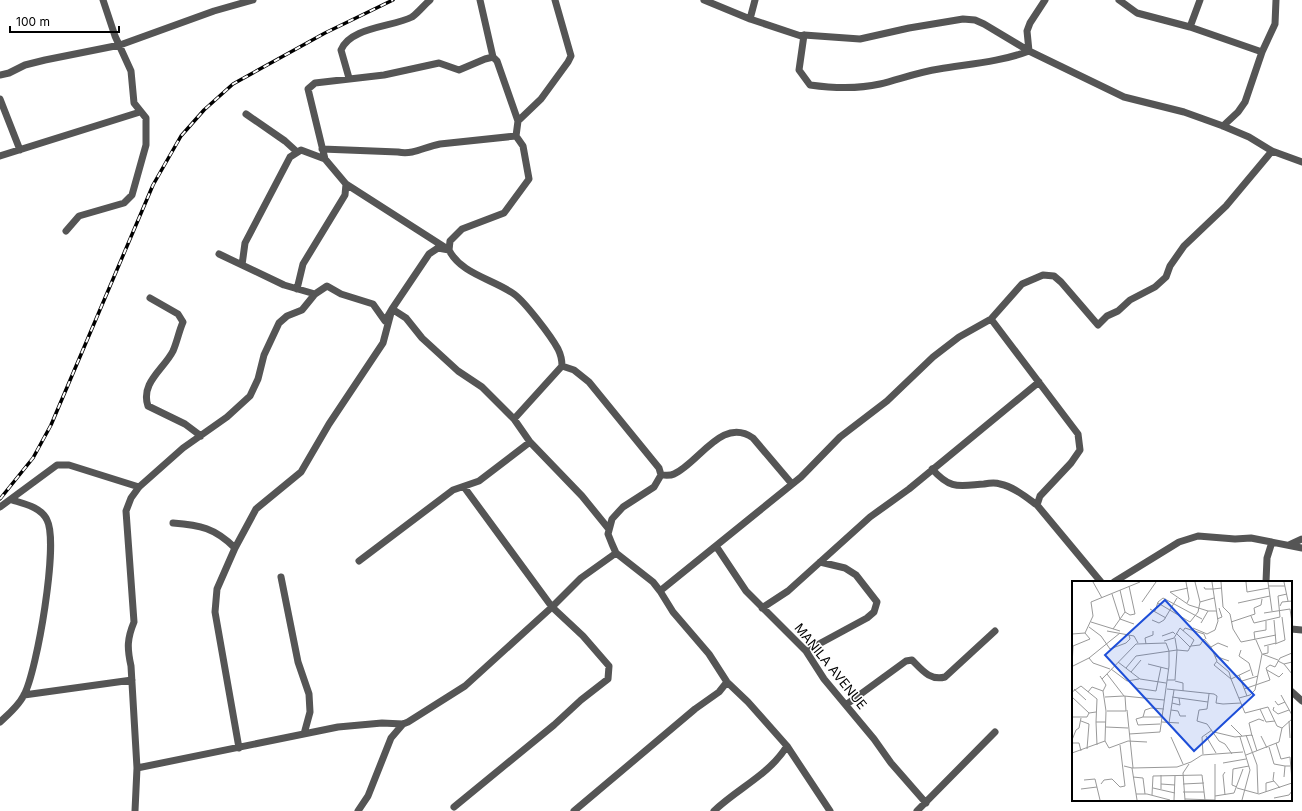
<svg xmlns="http://www.w3.org/2000/svg" width="1302" height="811" font-family="Inter,sans-serif">
	<style>
		.lines { fill: none; stroke-linecap: round; stroke-linejoin: round }
		.minor { stroke: #555; stroke-width: 7 }
		.rail-casing { stroke: #000; stroke-width: 3.5 }
		.rail { stroke: #fff; stroke-width: 2; stroke-dasharray: 6; stroke-linecap: butt }
		.labels { text-anchor: middle; dominant-baseline: central; stroke-width: 3; stroke-linejoin: round; paint-order: stroke }
		.street-label { font-size: 13px; fill: #000; stroke: #fff }
		.inset-road { fill: none; stroke: #999; stroke-width: 1 }
		.view { fill: #1d4ed8; fill-opacity: 0.15; stroke: #1d4ed8; stroke-width: 2 }
		.inset-edge { fill: none; stroke: #000; stroke-width: 2 }
	</style>
	<rect width="100%" height="100%" fill="#fff"/>
	<g class="lines">
		<!-- minor -->
		<path class="minor" d="M480,0l13,57
			M704,0l46,19 51,17 3,-1 -5,35 11,15c22,3 48,4 70,-1 20,-5 39,-12 59,-15 30,-5 61,-7 90,-18l95,46 60,15 39,14 26,11 23,14 30,11
			M1119,0l18,13 53,14 72,25
			M750,19l5,-19
			M1190,27l10,-27
			M804,35l56,4 49,-11 54,-9 12,1 9,4 45,27
			M1029,51l-2,-20 3,-8 15,-23
			M0,75l9,-2 16,-8 20,-5 75,-15 94,-34 39,-11
			M349,78l-8,-28c9,-23 52,-23 71,-33 6,-4 12,-12 18,-17
			M0,99l20,51
			M246,114l39,27 11,10
			M518,121l23,-22 27,-37 3,-6 -16,-56
			M1223,126l15,-14 7,-10 17,-50 13,-28 1,-24
			M322,149l76,3c16,3 26,-5 42,-8l76,-8
			M0,156l140,-44
			M66,231l13,-15 45,-13 8,-8 14,-50v-27l-12,-15 -3,-32 -16,-35 -12,-36
			M219,254l65,31 31,9
			M242,265l3,-22 45,-86 11,-7 24,9
			M297,289l6,-25 42,-69 1,-11 -21,-25 -17,-70 7,-6 69,-8 55,-12 20,7 26,-11 8,-2 4,4 21,60 -2,15 7,10 6,33 -25,34 -42,16 -12,12 -1,9c12,24 44,29 65,44 11,8 37,42 44,55 3,6 4,11 4,17l-48,53
			M150,298l28,16 5,8c-4,9 -6,20 -10,29 -9,18 -33,32 -25,55l37,18 16,12
			M991,319l87,115 2,16 -9,13 -31,33 -3,9 64,77
			M562,366l12,4 15,12 70,86 2,7 -7,12 -31,20 -11,12 -4,15 4,10 4,9 37,29 7,9 13,21 36,42 18,28 21,20 39,44 43,65
			M932,469c19,21 26,17 52,15 5,-1 11,-2 16,0 14,3 26,13 37,21
			M661,475c4,0 9,1 13,-1 25,-11 48,-58 79,-36l39,46
			M0,507l57,-42h12l70,22
			M173,523c27,2 42,5 62,25
			M1289,545l13,-6
			M716,546l30,45 60,60 18,28 50,60 17,24 35,40
			M359,561l94,-71 26,-9 51,-39
			M281,577l17,85 11,32 1,18 -6,22
			M1114,582l65,-40 19,-6 37,3 16,-1 51,10
			M1266,582l1,-24 5,-16
			M660,591l141,-114 39,-40 47,-36 46,-44 26,-20 32,-18 31,-35 21,-9 11,1 7,6 37,43 9,-9 11,-5 12,-11 25,-13 11,-10 4,-11 14,-20 42,-40 46,-55
			M762,608l26,-17 82,-74 39,-28 130,-107
			M1291,629l11,1
			M806,651l61,-33 7,-6 3,-10 -21,-27 -11,-7 -25,-6
			M1291,691l11,10
			M24,695l108,-15
			M847,704l59,-43 6,-1c10,10 18,21 33,17l50,-46
			M0,722c8,-7 19,-17 24,-27 13,-24 35,-152 23,-175 -6,-13 -22,-16 -35,-20
			M239,748l-24,-136 2,-23 18,-41 21,-39 45,-37 28,-48 54,-81 9,-34 37,-55 9,-6 11,2 -103,-66
			M137,768l201,-41 44,-4 21,1 5,-2 57,-36 87,-79 29,-29 35,-25
			M454,807l100,-82 27,-25 27,-21 1,-13 -26,-30 -31,-29 -88,-120
			M135,811l2,-43 -6,-102c-4,-18 -4,-27 3,-44l-8,-111 5,-13 8,-11 44,-39 44,-31 23,-21 8,-17 6,-24 15,-32 8,-7 15,-6 13,-16 12,-8 14,8 32,10 12,17 7,-12 14,9 16,20 36,33 24,16 32,32 16,23 52,54 26,32
			M358,811l10,-15 23,-58 12,-14
			M574,811l121,-102 24,-17 8,-10
			M714,811c24,-23 55,-36 73,-65
			M917,811l78,-79"/>
		<!-- rail casing -->
		<g class="rail-casing">
			<path id="rail" d="M0,499l33,-41 18,-33 102,-240 28,-49 23,-26 29,-26 92,-51 68,-33"/>
		</g>
		<!-- rail -->
		<use href="#rail" class="rail"/>
	</g>
	<g class="labels">
		<!-- street labels -->
		<g class="street-label">
			<text transform="translate(831 666) rotate(51)">MANILA AVENUE</text>
		</g>
	</g>
	<!-- overview -->
	<g transform="translate(1072 581)">
		<rect width="220" height="220" fill="#fff"/>
		<path class="inset-road" d="M21,1l9,16M114,1l3,17 -2,4M123,1l5,20 14,-4M149,1l2,25 7,7 3,15 8,13 35,-7M174,1l1,10 22,-4M196,1l4,29M212,1l4,19M196,5h17M132,6l1,2h8l-1,-7M116,7l-18,4 19,13 19,6M40,13l8,25 14,5M70,21l14,-20M86,22l32,19 8,-10 2,-10M166,22l32,-7M208,25l2,-4 10,-1M78,28l16,9M83,30l3,-9 5,-4 39,21M53,31l5,3 5,-1 -6,-28M192,32l26,-4 2,13M179,35l3,7 26,-6 -2,-21 9,-2M145,38l5,-2 -3,-9M80,39l7,3 5,-3 13,-22M19,41l29,9M159,41l24,-8 -1,-6 7,-3 1,-6M129,42l7,-12h8M17,46l12,9 9,13 16,-6 4,-4 -1,-4M121,47l14,6 8,-4 3,-9 -5,-32 9,-1M41,48l12,-17 -5,-22M35,50l27,5 4,7M111,50l2,-3 19,6 2,5M104,52l14,14M0,53l13,-1M90,55l11,-4 2,2M183,59l-1,-8 12,-2v-9M184,59l6,14 16,6M92,60l10,-3 6,-10 14,12 -6,11 -11,-1 -2,30h-8M74,63l-1,-6 8,-3v-4M203,63l10,-4 -3,-23M119,65l9,-1 4,-6 7,8M192,65l12,-3 -2,-23M156,66l-10,-4 -7,4 6,14 -3,4 17,14 14,34 23,-6 9,19 5,2M169,69l-2,6 10,7 4,13M191,73l5,-1v-7M143,75l14,5M17,77l31,-25M206,80l6,3 8,-2M46,81l22,17 26,4M145,81l12,10 2,7 19,-9M76,83l20,5M212,83l8,10M1,85l16,-8 4,5 17,6M0,86l1,-21 17,-7 -5,-6 8,-17 -2,-14 49,-20M54,87l10,-12 41,-6 -2,-12M39,88l16,12 12,-2M195,89l12,7 4,-4M59,91l10,-12M35,93l17,22 40,4M167,94l8,21M28,95l2,3 34,-35 30,-1 3,8v15l-9,66 -31,2M103,100l8,2v8M170,100l16,-5M64,107l20,3 5,-24M2,108l12,11M95,108l47,5 3,2 -1,7 7,1 18,-1M172,108l26,-9 -4,-12 4,-3 5,2 5,-9 12,-5M0,111l9,-6 16,13 -1,23h10M16,111l4,-5 11,4M137,113l-2,15 -8,1 -2,11 10,3 12,17 6,3 7,10M209,114l11,20M0,116l17,16 7,-1M33,116l19,-1M100,116l36,5M167,117l11,-3 5,-5 7,-36M203,120l3,4 7,-3M100,122l8,2 -1,-7M202,126l-1,3 5,4 11,-4M188,128l6,13 9,-1M55,129l6,58M99,129l7,1 2,5h6M35,130h19l-1,-15M0,136h15l2,-4M71,136h18M9,140l8,3 -2,25M217,140l1,17M24,141l1,23M90,141l17,1M97,142l5,-33M88,143l-22,1 -2,-6 7,-2 2,-7 6,-2 13,1M159,144l11,11M34,146l22,1M142,151l21,5 17,-2 5,16M174,154l11,30 1,28M134,155l10,17M180,155l-3,-13 10,-4 5,2M189,155l6,12M99,156l12,27M168,156l10,33 -8,30M0,159l4,-10 3,-2 2,-10M33,160l4,7 19,-7 19,1M0,162h7l2,8M204,162l5,16 9,-2 2,24M197,166l5,17 11,2M0,172l33,-12 1,-30 -3,-20 3,-6 -4,-6M131,173l-1,-17 10,-7M174,174l33,-13 3,-14 10,-9M151,182l23,-4M52,185l8,2 5,32M60,187l45,-1 14,-5 11,-7 41,-3M161,188l-1,16 5,2M161,188l16,-3M202,191l-1,8 7,8M61,196l10,1 2,16M212,196l1,-11h5M12,199l11,-1 5,21M29,203l3,-4 8,-1 8,8 5,-1 -5,-41M89,203l14,1M111,203l21,-1M81,207l22,5M165,207l22,6 33,-11M9,208l16,-2M89,208v-14M111,211h21M194,211v-9l8,-2M64,213h11l23,6M80,214l1,-19 49,-1 3,25M153,214l-2,-20 2,-3M143,215l19,-3 9,-24M202,217l15,-3 3,-4M113,218l30,1M102,219l1,-24M113,219l-2,-27 6,-9M143,219v-36"/>
		<path class="view" d="M93,19l89,95 -60,56 -89,-96z"/>
		<rect width="220" height="220" class="inset-edge"/>
	</g>
	<!-- scale -->
	<path d="M10 26v6h109v-6" fill="none" stroke="#000000" stroke-width="2"/>
	<text x="16" y="26" font-size="12" fill="#000000" stroke="#ffffff" stroke-width="3" paint-order="stroke">100 m</text>
</svg>
